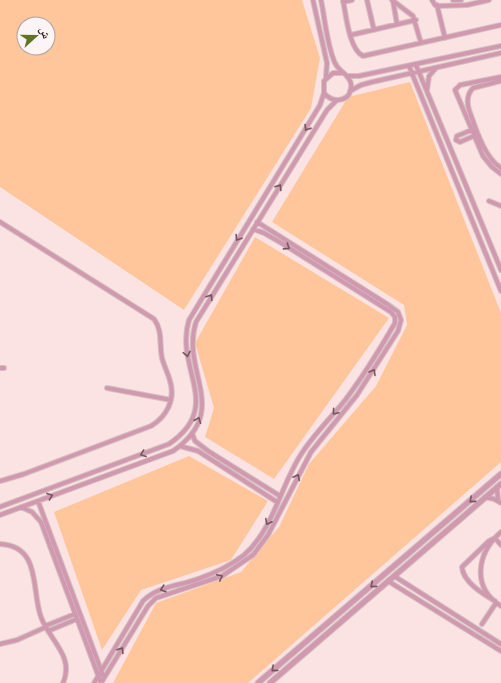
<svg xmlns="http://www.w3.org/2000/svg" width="501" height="683" font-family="'Archivo Narrow','Noto Naskh Arabic',sans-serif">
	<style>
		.green { fill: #ffc69b; fill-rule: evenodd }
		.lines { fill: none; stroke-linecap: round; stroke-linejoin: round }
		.minor-casing { stroke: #d6c0c1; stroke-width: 6 }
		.tertiary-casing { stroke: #d6c0c1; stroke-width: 7 }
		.minor { stroke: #d099af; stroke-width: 4 }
		.tertiary { stroke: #d099af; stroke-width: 5 }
		.oneway { stroke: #765560 }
	</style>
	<rect width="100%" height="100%" fill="#fbe3e4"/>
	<!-- green -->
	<path class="green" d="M0,0h302l18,58 -9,50 -127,202 -184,-123zM24,24h24v24h-24z
		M410,82l91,231v149l-253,221h-135l43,-80 85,-31 38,-45 30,-63 67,-78 31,-61 -3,-20 -132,-83 76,-125z
		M255,237l134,81 -115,161 -69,-42 9,-29 -19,-65z
		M189,456l79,45 -37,59 -90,30 -39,60 -48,-138z"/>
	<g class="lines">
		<!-- minor casing -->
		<g class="minor-casing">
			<path id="minor" d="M313,0l14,63 -1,14
				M321,0c4,19 6,46 14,63 4,9 15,12 16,21 2,17 -18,21 -27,9v-12l9,-8h8
				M343,0c3,15 6,49 20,56l138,-31
				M367,0l7,30
				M392,0l21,16 8,27
				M432,0l3,5 4,1 28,-1 22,-5
				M453,0h8
				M393,1l4,23
				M343,2l9,-2
				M437,5l8,33
				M351,35l65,-15
				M416,65l85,205
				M409,66l92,225
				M347,76h12l142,-30
				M501,77l-41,8 -5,5 28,66 9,11 9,7
				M501,81l-28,7c-6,6 -6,15 -4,22 7,19 15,47 32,58
				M427,90l2,-14 7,-8
				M350,91l11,-6 11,-3 129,-29
				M474,129l-17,7 -1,4 4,2 16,-7
				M489,201l12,5
				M0,222l154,97c9,12 5,25 8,39 2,8 6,15 8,23 6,19 -4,36 -19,45l-127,48 -24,7
				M0,368h4
				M107,388l64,12
				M192,433l3,8 13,10 72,45
				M180,446l18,5 79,51
				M497,487l1,13
				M485,497l9,2 7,4
				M38,501l66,177
				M0,507l169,-63c56,-38 5,-75 20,-124l131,-215 4,-12
				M21,507l11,5 9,10 60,161
				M0,515l173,-64c59,-41 7,-79 23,-129l131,-212 9,-9
				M501,532c-24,21 -30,55 0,74
				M0,544c42,2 31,47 41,73 8,23 34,39 22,66
				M394,576l107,68
				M388,581l113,70
				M495,601c-12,-7 -32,-19 -33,-34l27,-26 6,-3 6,7
				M482,624l14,-21
				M45,626l30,-12
				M48,631l29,-12
				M0,644l17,-4 29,-13
				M94,683l49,-82c15,-15 36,-15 55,-22 17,-6 32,-13 46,-24 29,-25 36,-67 56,-99 13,-21 31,-38 46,-57 18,-24 34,-50 49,-76v-6l-4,-5 -108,-68 -19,-11 -11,-4
				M101,683l47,-77 8,-8 66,-22 31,-21 15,-20 43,-83 46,-57 41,-64 3,-11 -3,-8 -11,-8 -130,-82"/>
		</g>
		<!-- tertiary casing -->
		<g class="tertiary-casing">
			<path id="tertiary" d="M258,683l243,-209
				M270,683l231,-199"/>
		</g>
		<!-- minor -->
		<use href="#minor" class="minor"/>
		<!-- tertiary -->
		<use href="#tertiary" class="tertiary"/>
	</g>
	<!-- one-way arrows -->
	<defs><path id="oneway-chevron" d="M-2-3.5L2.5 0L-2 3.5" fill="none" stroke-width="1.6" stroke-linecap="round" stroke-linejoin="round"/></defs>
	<g class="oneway">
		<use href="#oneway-chevron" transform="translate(307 128) rotate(122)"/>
		<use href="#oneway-chevron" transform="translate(279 187) rotate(-58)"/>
		<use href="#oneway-chevron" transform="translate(238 238) rotate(122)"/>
		<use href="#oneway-chevron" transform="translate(287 247) rotate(33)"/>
		<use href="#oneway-chevron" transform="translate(210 297) rotate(-58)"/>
		<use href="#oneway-chevron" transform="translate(187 354) rotate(79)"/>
		<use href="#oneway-chevron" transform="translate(373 372) rotate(-59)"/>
		<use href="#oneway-chevron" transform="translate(335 412) rotate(130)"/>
		<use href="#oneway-chevron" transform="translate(198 420) rotate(-68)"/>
		<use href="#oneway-chevron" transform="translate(143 454) rotate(160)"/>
		<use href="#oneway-chevron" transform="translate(297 477) rotate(-63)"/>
		<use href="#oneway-chevron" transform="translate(50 496) rotate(-20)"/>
		<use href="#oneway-chevron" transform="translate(472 500) rotate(139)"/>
		<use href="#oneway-chevron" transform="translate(268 522) rotate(117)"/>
		<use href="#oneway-chevron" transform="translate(220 577) rotate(-25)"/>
		<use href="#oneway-chevron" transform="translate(373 585) rotate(140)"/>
		<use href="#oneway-chevron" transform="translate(163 589) rotate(163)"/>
		<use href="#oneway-chevron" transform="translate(121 650) rotate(-58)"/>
		<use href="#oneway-chevron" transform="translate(274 669) rotate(139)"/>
	</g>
	<!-- north arrow -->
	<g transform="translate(36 36) rotate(69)"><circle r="19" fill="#fdf5f5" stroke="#a99f9f"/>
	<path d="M0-3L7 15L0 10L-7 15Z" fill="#5f7525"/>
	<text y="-6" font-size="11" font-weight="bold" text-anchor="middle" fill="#2c1e1f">ش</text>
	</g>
</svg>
